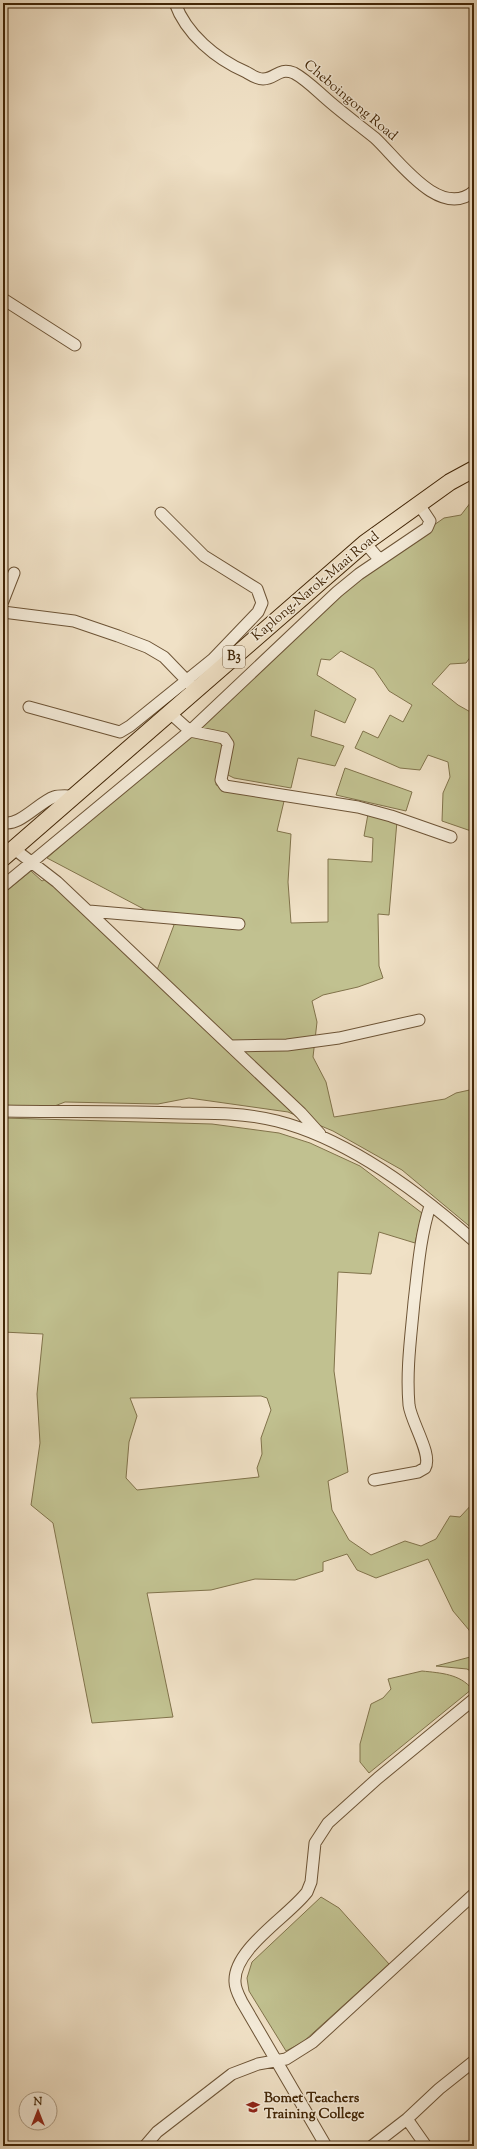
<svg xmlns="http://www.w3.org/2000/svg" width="477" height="2149" font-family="'Sorts Mill Goudy',serif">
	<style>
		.green { fill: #c1c190; stroke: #81734b; fill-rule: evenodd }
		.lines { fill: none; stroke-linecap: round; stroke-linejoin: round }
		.minor-casing { stroke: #6d5436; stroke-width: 13 }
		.highway-casing { stroke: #412506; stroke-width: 18 }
		.minor { stroke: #f5ecda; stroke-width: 11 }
		.highway { stroke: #f0e1c6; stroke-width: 16 }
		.labels { text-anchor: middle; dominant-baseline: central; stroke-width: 3; stroke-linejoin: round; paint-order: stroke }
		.shield { fill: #f5ecda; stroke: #776146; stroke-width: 1 }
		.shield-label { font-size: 13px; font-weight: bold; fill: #412506 }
		.street-label { font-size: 14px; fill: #412506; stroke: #f5ecda }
		.poi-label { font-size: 14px; font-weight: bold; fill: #412506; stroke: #f5ecda; text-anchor: start }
	</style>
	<rect width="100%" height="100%" fill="#f0e1c6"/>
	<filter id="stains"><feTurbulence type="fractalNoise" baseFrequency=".005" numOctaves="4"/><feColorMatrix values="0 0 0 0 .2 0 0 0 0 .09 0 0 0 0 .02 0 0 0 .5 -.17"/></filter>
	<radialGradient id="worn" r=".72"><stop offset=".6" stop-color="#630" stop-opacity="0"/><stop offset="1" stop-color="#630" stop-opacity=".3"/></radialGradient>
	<!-- green -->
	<path class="green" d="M474,498v154l-8,11 -16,1 -18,20 26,21 16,9v118l-32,-11 1,-28 7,-16 -2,-15 -20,-7 -8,15 -20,-2 -45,-20 8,-17 15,7 12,-23 13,7 9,-17 -23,-14 -15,-22 -33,-18 -11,9 -9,-1 -4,16 39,24 -11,24 -30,-13 -4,26 33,10 -9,20 -37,-8 -7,30 -57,-10 -8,-4 4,-34 -31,-12 161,-151 84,-59 17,-3z
		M191,734l29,6 3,5 -7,40 69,12 -8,34 14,3 -3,48 3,41 37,-1v-63l44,3 1,-24 -9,-2 4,-22 29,7 -8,94 -11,-1 1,52 4,12 -25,9 -35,8 -11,6 5,21 -4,35 13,25 8,35 111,-18 11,-6 18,-4v141l-72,-60 -69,-39 -45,-19 -99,-14 -31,6 -93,-2 -13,5h-49v-185l3,-6 -3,1v-23l28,-23 11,10 11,-6 104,95 17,-45 -127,-67z
		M345,768l67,24 -6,19 -70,-16z
		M3,1118l209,6 67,9 31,10 50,23 62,47 -7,30 -36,-11 -8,42 -33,-2 -4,99 14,101 -20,9 4,29 17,30 22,15 34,-14 16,5 15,-7 14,-23 10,1 14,-15v137l-5,-9 -16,-19 -25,-52 -52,19 -19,-8 -10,-16 -24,8v9l-28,9 -40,-1 -44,11 -64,3 26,124 -81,6 -39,-200 -22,-18 9,-62 -3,-49 6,-60 -40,-2zM261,1396l6,2 4,12 -10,28 1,16 -5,14 2,9 -122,13 -11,-12 3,-36 8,-26 -7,-18z
		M474,1656v17l-7,-4 -31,-3z
		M422,1671c19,2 38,3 50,18l-103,84 -9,-11v-18l11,-40 12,-6 8,-9 -3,-10z
		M321,1897l18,11 50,56 -86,78 -17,9 -37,-60 -2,-13 5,-16z"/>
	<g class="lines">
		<!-- minor casing -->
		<g class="minor-casing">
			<path id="minor" d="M175,3c11,31 41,56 71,69 5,3 11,7 17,7 13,0 15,-12 31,-6 13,7 24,19 36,29 14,12 30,24 45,36 22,20 65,83 99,53
				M3,299l72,46
				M365,543l15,17
				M3,601l11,-28
				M3,612l71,9 44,15 29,11 17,10 27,28
				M29,707l91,25 10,-6 83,-67 45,-47 4,-9 -5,-14 -53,-33 -43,-43
				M170,713l20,18 34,7 4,6 -7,36 4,6 133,21 33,9 60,21
				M3,822c15,6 36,-20 51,-25 6,-2 13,-1 19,-1
				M13,848l44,34 244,231 19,21
				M3,886l187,-155 147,-139 22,-18 68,-46 3,-7 -12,-18
				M89,911l150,13
				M231,1046l56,-1 52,-7 80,-18
				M3,1111c59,1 119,0 178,2 32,0 65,0 96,8 71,18 143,72 197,120
				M374,1480l44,-8 7,-4c8,-13 -14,-46 -16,-63 -3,-35 2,-69 5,-103 4,-33 6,-65 16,-96
				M407,2119l19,27
				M145,2146l12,-14 75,-58 26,-10 28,-5 27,-17 161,-148
				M326,2146l-84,-144c-3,-6 -7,-13 -7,-20 -2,-33 54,-66 72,-90l4,-10 4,-39 13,-20 50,-45 96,-79
				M372,2146l35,-27 32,-30 35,-28"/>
		</g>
		<!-- highway casing -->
		<g class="highway-casing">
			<path id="highway" d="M3,858l362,-315 85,-61 24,-13"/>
		</g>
		<!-- minor -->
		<use href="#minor" class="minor"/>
		<!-- highway -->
		<use href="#highway" class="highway"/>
	</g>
	<!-- icons -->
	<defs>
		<g id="university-bare" transform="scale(1.08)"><path d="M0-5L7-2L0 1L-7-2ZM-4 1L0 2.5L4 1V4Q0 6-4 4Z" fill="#8f2418" stroke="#f5ecda" stroke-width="2.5" paint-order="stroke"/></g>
	</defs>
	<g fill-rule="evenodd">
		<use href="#university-bare" x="253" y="2107"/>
	</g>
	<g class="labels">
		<!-- shield labels -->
		<rect class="shield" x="223" y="646" width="22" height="22" rx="3"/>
		<g class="shield-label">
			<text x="234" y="657">B3</text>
		</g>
		<!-- street labels -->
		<g class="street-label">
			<text transform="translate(350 101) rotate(40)">Cheboingong Road</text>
			<text transform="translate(316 587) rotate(-40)">Kaplong-Narok-Maai Road</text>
		</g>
		<!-- poi labels -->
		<g class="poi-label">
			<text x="264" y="2099">Bomet Teachers<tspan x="264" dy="16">Training College</tspan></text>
		</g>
	</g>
	<!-- margin -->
	<rect width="477" height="2149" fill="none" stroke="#f0e1c6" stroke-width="16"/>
	<rect x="4" y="4" width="469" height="2141" fill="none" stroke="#412506" stroke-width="2"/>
	<rect x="8" y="8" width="461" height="2133" fill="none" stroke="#412506"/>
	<!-- north arrow -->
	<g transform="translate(38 2111)"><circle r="19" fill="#f5ecda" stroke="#ad9c85"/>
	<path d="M0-3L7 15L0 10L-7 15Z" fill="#8f2418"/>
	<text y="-6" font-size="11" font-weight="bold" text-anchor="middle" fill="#412506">N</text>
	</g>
	<rect width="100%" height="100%" filter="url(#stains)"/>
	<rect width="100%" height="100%" fill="url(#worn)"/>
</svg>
